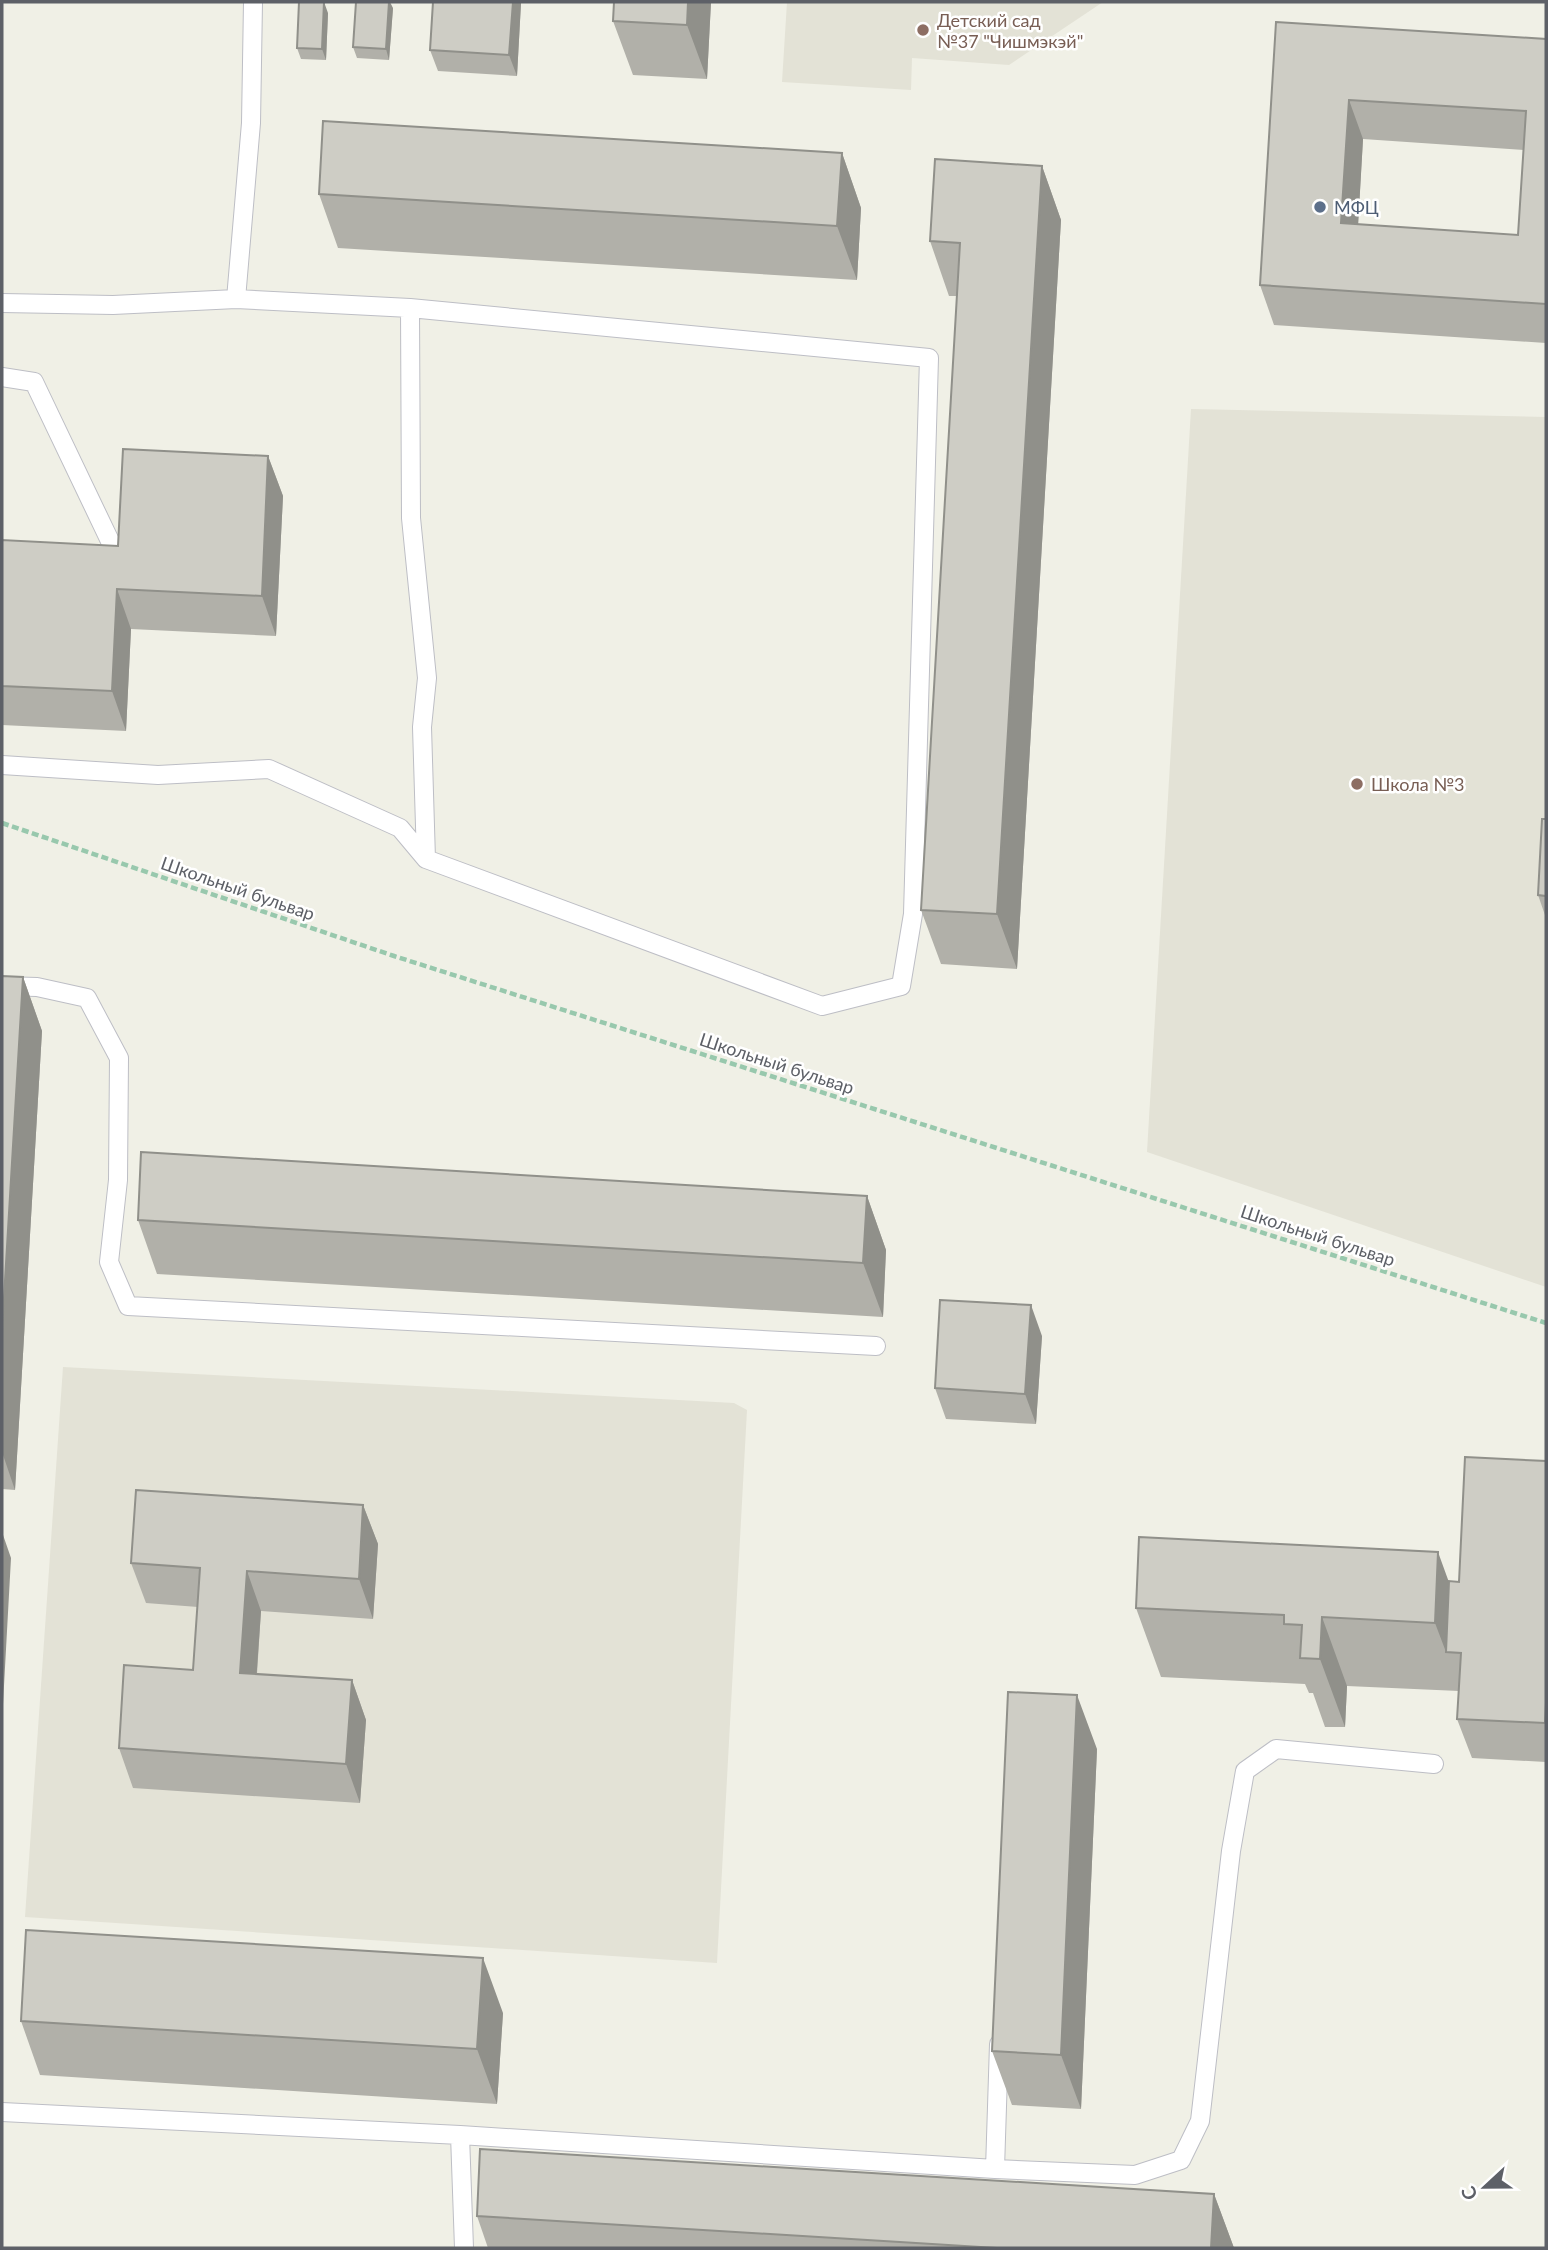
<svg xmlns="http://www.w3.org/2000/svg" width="1548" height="2250" font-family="Lato,sans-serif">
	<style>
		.education { fill: #e3e2d6 }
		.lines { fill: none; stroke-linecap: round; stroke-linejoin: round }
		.service-casing { stroke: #bdbec5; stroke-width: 20 }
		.path { stroke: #98c8ad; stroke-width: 4.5; stroke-dasharray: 7 3.5; stroke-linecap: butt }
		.service { stroke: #fff; stroke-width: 18 }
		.wall { fill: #b1b0a9; fill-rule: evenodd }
		.shaded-wall { fill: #90908a }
		.building { fill: #cecdc5; stroke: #90908a; stroke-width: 2; fill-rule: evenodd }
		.education-dot { fill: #8d6e63; stroke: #fff; stroke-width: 2.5 }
		.service-dot { fill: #5c6f8a; stroke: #fff; stroke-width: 2.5 }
		.labels { text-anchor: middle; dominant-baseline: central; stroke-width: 5; stroke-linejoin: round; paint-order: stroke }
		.education-label { font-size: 18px; fill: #785e54; stroke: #fff; text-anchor: start }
		.service-label { font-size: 18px; fill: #4e5e75; stroke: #fff; text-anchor: start }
		.street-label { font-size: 18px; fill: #5d6067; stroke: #fff }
	</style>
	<rect width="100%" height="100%" fill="#f0f0e6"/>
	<!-- education -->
	<path class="education" d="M787,2h316l-94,63 -97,-7 -1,32 -129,-8z
		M1191,409l355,8v870l-399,-135z
		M63,1367l671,36 13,7 -30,553 -692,-46z"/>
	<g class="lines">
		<!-- service casing -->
		<g class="service-casing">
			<path id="service" d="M236,299l174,9 519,50 -16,556 -12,72 -79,20 -396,-147 -4,-132 5,-49 -16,-160 -1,-210
				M2,303l111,2 123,-6 15,-176 2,-121
				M2,377l32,5 76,159
				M2,765l156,10 111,-6 131,59 26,31
				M2,986l35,1 50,11 32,60 -1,122 -9,82 19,44 748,40
				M2,2112l458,23 4,113
				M460,2135l535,34 4,-125
				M995,2169l140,6 46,-15 19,-39 31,-270 14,-80 31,-22 158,15"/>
		</g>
		<!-- path -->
		<path class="path" d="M2,823l392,133 1152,367"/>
		<!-- service -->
		<use href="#service" class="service"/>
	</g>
	<!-- wall -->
	<path class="wall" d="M711,2l-4,77 -74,-4 -20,-54z
		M521,3l-4,73 -79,-5 -8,-21z
		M393,8l-4,52 -32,-2 -4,-11z
		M328,13l-2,47 -25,-1 -4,-11z
		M1276,22l270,17v304l-272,-18 -14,-40zM1363,139l161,11 -6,85 -160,-11z
		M842,153l19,55 -4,72 -519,-32 -19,-54z
		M1042,166l19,54 -44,749 -76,-5 -20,-54 36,-614h-8l-19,-55z
		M268,456l15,40 -7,140 -145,-7 -5,102 -124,-6v-185l116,6z
		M1546,819v99l-8,-23z
		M2,976l21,1 19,54 -27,459 -13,-1z
		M867,1196l19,54 -3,67 -726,-43 -19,-54z
		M1042,1336l-6,88 -90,-5 -11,-31z
		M1546,1461v301l-74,-4 -15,-39 2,-28 -112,-5 -2,41h-20l-12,-34h-4l-4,-9 -144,-7 -25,-69 313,-27 10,1z
		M363,1505l15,39 -5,75 -112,-8 -4,63 95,6 14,40 -6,83 -227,-15 -14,-40 74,-78 5,-63 -52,-4 -15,-40z
		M1097,1749l-16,360 -69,-4 -20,-54z
		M503,2013l-6,91 -457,-29 -19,-54z
		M1214,2194l20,54h-746l-11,-32z"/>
	<!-- shaded-wall -->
	<path class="shaded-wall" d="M324,2l4,11 -2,47 -4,-11z
		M389,2h1l3,6 -4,52 -3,-11z
		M513,2h8v1l-4,73 -8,-21z
		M688,2h23l-4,77 -20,-54z
		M1349,100l14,39 -7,123 -15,-39z
		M842,153l19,55 -4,72 -20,-54z
		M1042,166l19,54 -44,749 -20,-55z
		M268,456l15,40 -7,140 -14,-40z
		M117,589l14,40 -5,102 -14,-40z
		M23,977l19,54 -27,459 -13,-38v-121z
		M867,1196l19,54 -3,67 -20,-54z
		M1031,1305l11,31 -6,88 -11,-30z
		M363,1505l15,39 -5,75 -14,-40z
		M2,1532l9,26 -9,164z
		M1438,1552l25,69 -17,31 -11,-29z
		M247,1571l14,40 -7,101 -14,-39z
		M1322,1617l25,69 -2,41 -25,-68z
		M352,1680l14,40 -6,83 -14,-39z
		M1077,1695l20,54 -16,360 -20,-54z
		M483,1958l20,55 -6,91 -20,-55z
		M1214,2194l20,54h-23z"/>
	<!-- building -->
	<path class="building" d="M299,2h25l-2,47 -25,-1z
		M356,2h33l-3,47 -33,-2z
		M433,2h80l-4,53 -79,-5z
		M614,2h74l-1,23 -74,-4z
		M1276,22l270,17v265l-286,-19zM1349,100l177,11 -8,124 -177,-12z
		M323,121l519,32 -5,73 -518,-32z
		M935,159l107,7 -45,748 -76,-4 39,-667 -30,-2z
		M123,449l145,7 -6,140 -145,-7 -5,102 -110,-5v-146l116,6z
		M1542,819h4v77l-8,-1z
		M2,976l21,1 -21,354z
		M141,1152l726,44 -4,67 -725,-43z
		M940,1300l91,5 -6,89 -90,-6z
		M1465,1457l81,4v242l-1,20 -88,-4 4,-66 -15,-1 3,-71 10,1z
		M136,1490l227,15 -4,74 -112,-8 -7,102 112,7 -6,84 -227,-16 5,-83 69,5 7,-102 -69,-5z
		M1139,1537l299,15 -3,71 -113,-6 -2,42 -20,-1 2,-33 -18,-1v-9l-148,-7z
		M1008,1692l69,3 -16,360 -69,-4z
		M26,1930l457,28 -6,91 -456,-28z
		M480,2149l734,45 -3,54h-214l-520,-32z"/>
	<!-- markers -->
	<g class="education-dot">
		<circle cx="923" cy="30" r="7"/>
		<circle cx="1357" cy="784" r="7"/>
	</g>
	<circle class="service-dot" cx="1320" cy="207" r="7"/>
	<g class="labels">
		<!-- education labels -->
		<g class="education-label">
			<text x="937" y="20">Детский сад<tspan x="937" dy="21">№37 "Чишмэкэй"</tspan></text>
			<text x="1371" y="784">Школа №3</text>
		</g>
		<!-- service labels -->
		<g class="service-label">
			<text x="1334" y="207">МФЦ</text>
		</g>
		<!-- street labels -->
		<g class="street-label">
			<text transform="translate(238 888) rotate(19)">Школьный бульвар</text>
			<text transform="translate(777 1063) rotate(18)">Школьный бульвар</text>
			<text transform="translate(1318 1235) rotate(18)">Школьный бульвар</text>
		</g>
	</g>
	<!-- border -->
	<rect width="1548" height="2250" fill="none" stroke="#5d6067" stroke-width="7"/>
	<!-- north arrow -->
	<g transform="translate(1485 2187) rotate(248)" stroke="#ffffff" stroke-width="5" paint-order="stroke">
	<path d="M0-5L12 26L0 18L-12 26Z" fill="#5d6067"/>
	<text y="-10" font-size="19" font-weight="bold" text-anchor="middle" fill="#5d6067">С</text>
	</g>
</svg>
